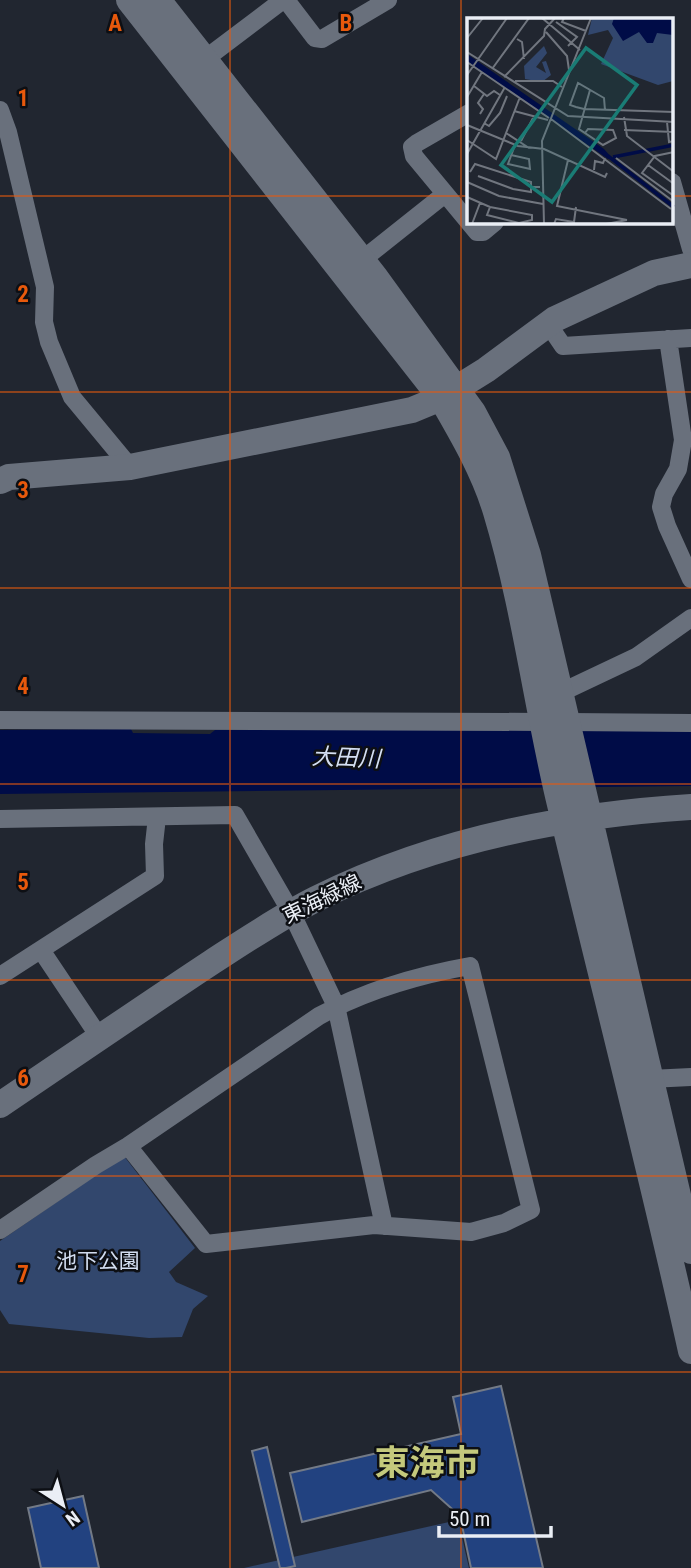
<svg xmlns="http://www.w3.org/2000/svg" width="691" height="1568" font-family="'Roboto Condensed','Noto Sans JP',sans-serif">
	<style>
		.green { fill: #32476d }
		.water { fill: #000c47 }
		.building { fill: #224280; stroke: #737a86; stroke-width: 2 }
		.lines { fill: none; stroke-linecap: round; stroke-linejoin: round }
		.street { stroke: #69707c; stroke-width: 18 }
		.secondary { stroke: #69707c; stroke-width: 26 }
		.grid { fill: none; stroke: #e8590c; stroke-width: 2; stroke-opacity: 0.55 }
		.labels { text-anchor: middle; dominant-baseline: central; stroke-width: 5; stroke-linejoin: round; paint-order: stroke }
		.street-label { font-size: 21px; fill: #eaeef5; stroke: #0d0f14 }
		.park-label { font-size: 21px; fill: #d2ddf0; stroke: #0d0f14 }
		.water-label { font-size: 23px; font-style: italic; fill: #d4dff2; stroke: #0d0f14 }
		.town-label { font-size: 35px; font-weight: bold; fill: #c4c97c; stroke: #0d0f14 }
		.inset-river { fill: none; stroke: #000c47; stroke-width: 3.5 }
		.inset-road { fill: none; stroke: #71767f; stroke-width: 2 }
		.view { fill: #1a7c75; fill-opacity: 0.15; stroke: #1a7c75; stroke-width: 3.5 }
		.inset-edge { fill: none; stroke: #eaeef5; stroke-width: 3.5 }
		.grid-label { font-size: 23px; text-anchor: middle; font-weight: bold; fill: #e8590c; stroke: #0d0f14; stroke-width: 5; stroke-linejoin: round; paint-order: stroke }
	</style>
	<rect width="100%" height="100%" fill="#212630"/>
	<!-- green -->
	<path class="green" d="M124,1156l71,92 -26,24 7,10 32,14 -15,13 -11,28 -33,1 -140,-14 -9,-14v-69z
		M458,1520l11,48h-225z"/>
	<!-- water -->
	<path class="water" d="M545,728l146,2v56l-691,8v-64l131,-1 2,4 77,1 5,-4z"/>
	<!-- building -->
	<path class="building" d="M501,1386l42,182h-72l-11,-52 -29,-26 -129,32 -12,-49 171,-39 -8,-37z
		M267,1447l28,119 -9,2h-6l-28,-117z
		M83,1496l16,72h-58l-13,-60z"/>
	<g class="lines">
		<!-- street -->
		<path class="street" d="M286,0l29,38 7,1 66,-39
			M205,59l78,-59
			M0,110l8,22 37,155 -1,35 5,20 23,55 58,70
			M469,113l-52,30 -5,4 2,9 63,76h6l12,-10
			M672,182l19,67
			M362,260l83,-66
			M548,324l15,22 128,-8
			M668,339l15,101 -5,29 -14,25 -3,13 6,19 24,53
			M560,693l76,-36 55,-39
			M0,720l543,2
			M567,722l124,1
			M0,819l235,-4 56,97 45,94 48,220
			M41,950l59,88
			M0,976l155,-100 -1,-32 3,-27
			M650,1079l41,-2
			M0,1230l96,-65 32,-19 191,-130c46,-25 100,-41 151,-50l61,244 -27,13 -33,9 -97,-7 -168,19 -78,-98"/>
		<!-- secondary -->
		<path class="secondary" d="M129,0l312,398c21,36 43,74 55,114 28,93 40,190 62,284 44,185 92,369 133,555
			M158,0l218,278 97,134 24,45 31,98 163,696
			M0,481l9,-4 121,-10 282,-57 29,-12 45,-28 69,-51 99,-46 37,-8
			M0,1105c71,-48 141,-96 212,-143 34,-22 68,-45 104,-63 116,-58 246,-84 375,-92"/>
	</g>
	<!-- grid -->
	<path class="grid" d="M230,0v1568M461,0v1568M0,196h469M672,196h19M0,392h691M0,588h691M0,784h691M0,980h691M0,1176h691M0,1372h691"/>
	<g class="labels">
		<!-- street labels -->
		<g class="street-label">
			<text transform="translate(322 899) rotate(-26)">東海緑線</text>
		</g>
		<!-- park labels -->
		<g class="park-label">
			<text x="98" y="1261">池下公園</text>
		</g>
		<!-- water labels -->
		<g class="water-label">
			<text transform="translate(346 758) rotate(2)">大田川</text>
		</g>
		<!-- town labels -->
		<g class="town-label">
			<text x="427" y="1463">東海市</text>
		</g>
	</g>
	<!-- overview -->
	<g transform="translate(467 18)">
		<rect width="206" height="206" fill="#212630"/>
		<path d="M125,0h81v63l-15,4 -57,-21 12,-26 -5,-8 -20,5zM77,28l3,7 -11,14 10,6 -4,-11 4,-1 5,14 -9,7 -17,-3 -1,-13z" fill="#32476d"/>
		<path d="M147,0l59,1v16l-16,-2 -4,10h-6l-8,-11 -16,9 -11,-17zM0,36l137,95 8,9 -4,1 -141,-98z" fill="#000c47"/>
		<path class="inset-river" d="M141,138l66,51M146,139l61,-12"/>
		<path class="inset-road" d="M75,0l38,32M97,0l-2,4 24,9M89,4l21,15 -9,9M79,14l21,24 2,14M0,20l16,-20M50,21l5,3 2,17M0,34l101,64 106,6M0,44l82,56M25,51l37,-51M0,57l40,-57M37,59l40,-41 1,-7 10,-11M48,63h38l9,6M7,68l13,10 7,-5 6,4M0,79l15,-25M138,92l-1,-12 -26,-15 -8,22 6,2 8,2 90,3M47,93l34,9M13,96l3,-5 -5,-6 6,-9M157,99l3,19 47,36M84,101l120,90M200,104l2,20 5,-1M17,105l5,3 11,-13 7,-17M0,107l51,21 26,3 61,28 2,-4M157,112l50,2M39,115l23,15M118,115l3,-4 25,1 3,8 -13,7 -24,-16 11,-39M0,122l29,19 24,-62M54,123l12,-23M207,134l-19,4 -13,17 32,23M0,136l38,-67M44,137l18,4 1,10 -22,-5 7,-19M149,140l58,44M101,142l-11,46 70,14M181,147l26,19M127,152l1,-9 8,2 2,-5M3,154l5,-8 56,18v5M11,158l35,13 18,3v-5h9M0,164l32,14 44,8M0,179l23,10 42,8v5l-13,3 -32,-8 3,-8M5,206l8,-21M77,206l-2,-83 49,-123M87,206l2,-5 18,3 2,-15M139,206l21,-4"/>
		<path class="view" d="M119,30l51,37 -85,117 -51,-37z"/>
		<rect width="206" height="206" class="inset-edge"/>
	</g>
	<g class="grid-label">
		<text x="115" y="31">A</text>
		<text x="346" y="31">B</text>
		<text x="23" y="106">1</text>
		<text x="23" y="302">2</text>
		<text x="23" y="498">3</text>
		<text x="23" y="694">4</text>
		<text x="23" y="890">5</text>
		<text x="23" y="1086">6</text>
		<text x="23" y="1282">7</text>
	</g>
	<!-- north arrow -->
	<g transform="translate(63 1505) rotate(144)" stroke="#0d0f14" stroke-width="5" paint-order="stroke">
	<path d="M0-5L12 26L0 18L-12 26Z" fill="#eaeef5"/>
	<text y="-10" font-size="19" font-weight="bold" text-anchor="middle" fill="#eaeef5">N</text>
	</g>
	<!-- scale -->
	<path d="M439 1526v10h112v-10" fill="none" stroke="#eaeef5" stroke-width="3.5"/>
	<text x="449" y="1526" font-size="21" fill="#eaeef5" stroke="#0d0f14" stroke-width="5" paint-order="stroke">50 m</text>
</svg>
